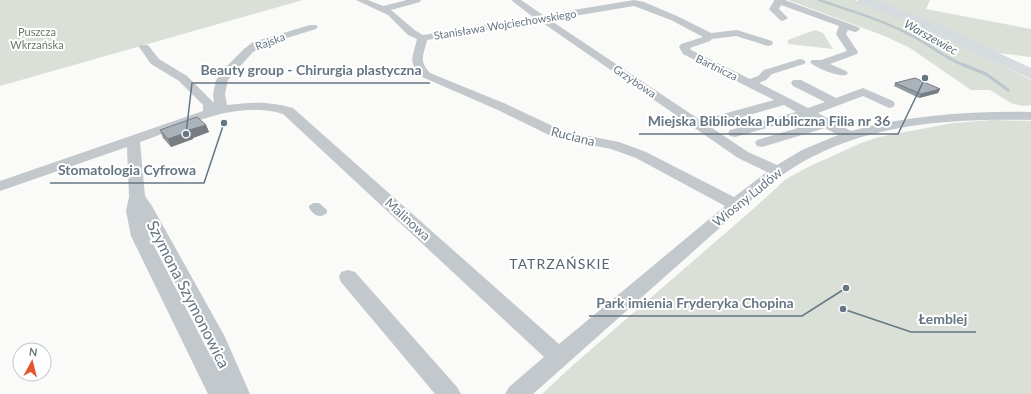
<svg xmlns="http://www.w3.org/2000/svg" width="1031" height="394" font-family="Lato,sans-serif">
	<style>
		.green { fill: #dadfd7 }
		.water { fill: #bbc7cb }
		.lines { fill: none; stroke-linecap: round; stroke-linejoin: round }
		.stream-far1 { stroke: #bbc7cb; stroke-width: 2.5 }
		.stream { stroke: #bbc7cb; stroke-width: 3 }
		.street { fill: #c3c8cc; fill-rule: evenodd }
		.secondary { fill: #d6dbdf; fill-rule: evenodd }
		.wall { fill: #929a9f }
		.shaded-wall { fill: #777d82 }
		.building { fill: #aab3b9; stroke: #777d82 }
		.labels { text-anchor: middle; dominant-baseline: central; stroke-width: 4; stroke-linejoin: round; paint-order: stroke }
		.far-street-label { font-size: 11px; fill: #657683; stroke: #fff }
		.far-park-label { font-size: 11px; fill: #687a64; stroke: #fff }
		.far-water-label { font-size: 12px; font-style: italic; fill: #60757c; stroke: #fff }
		.street-label { font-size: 13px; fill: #657683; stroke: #fff }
		.neighbourhood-label { font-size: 14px; letter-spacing: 1px; fill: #57646e; stroke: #fff }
		.near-street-label { font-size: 16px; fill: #657683; stroke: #fff }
		.leader { fill: none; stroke: #657683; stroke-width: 1.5 }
		.callout-dot { fill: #657683; stroke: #fff; stroke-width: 1.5 }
		.callout-label { font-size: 14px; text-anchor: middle; font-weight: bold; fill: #657683; stroke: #fff; stroke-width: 4; stroke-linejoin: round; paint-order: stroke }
	</style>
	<rect width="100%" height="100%" fill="#fafaf8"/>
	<!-- green -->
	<path class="green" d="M0,0h303l-303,86z
		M788,0h66l11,3 98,42 68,35v25l-9,1 -11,-3 -21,-13h-19l-61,-42 -23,-11z
		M870,0h60l-4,9 105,20v28l-32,-4z
		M815,30l8,3 10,16 -45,-5v-4z
		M993,120l38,1v273h-489l30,-28 180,-156 34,-31 22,-12 53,-24 18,-6 74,-14z"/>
	<!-- water -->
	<path class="water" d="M313,203h6l8,7v3c-8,6 -13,2 -18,-5v-2z"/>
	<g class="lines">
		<!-- stream-far1 -->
		<path class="stream-far1" d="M819,0c32,11 67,21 97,38 17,9 32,22 50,28"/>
		<!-- stream -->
		<path class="stream" d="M964,65l22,9 22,16"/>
		<!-- street -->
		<path class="street" d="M356,0h12l15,6 24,-6h14l-1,2 -29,8 25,21 7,4 110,-18 -22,-17h10l22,15 91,-15 10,2 33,14 34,17 26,-3 35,11 1,2 -1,2 -4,1 -32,-10 -24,3 -2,2 -20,7 1,2 59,29 8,-3 6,-6 36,-11 4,1 2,2 -2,2 -32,10 -6,6 -7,3 49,25 17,-6 -32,-16 -2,-3 2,-3h8l35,18 27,-10 30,13 2,3 -2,3 -4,1 -26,-12 -45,17 33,18c59,-16 119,-20 180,-19v8c-74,-1 -150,2 -217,36 -20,9 -38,24 -55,37l-226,201h-28l4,-7 35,-30 -261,-243c-47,-15 -99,13 -143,28l5,54 7,10 73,131 25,57h-42l-77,-158 -5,-25 3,-14 -2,-50 -127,44v-10l203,-70v-6l-24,-24 -28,-17 -12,-17 1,-2h8l11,14 28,17 27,27 -1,-9 3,-14 11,-14 17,-17 9,-7 57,-17h6l2,2 -2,2 -55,17 -9,7 -24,27 -3,14 2,11c25,-3 41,-4 66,3l266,236 166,-138 -89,-48 -25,-9 -46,-9 -16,-5 -51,-25 -76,-33c-15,-16 -9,-19 -5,-38l-9,-4 -20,-20zM634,6l37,14 32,17 -22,7 -2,3 4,7 91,46 -62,17 -2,3 2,3 5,1 67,-19 12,7 -66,18 -2,3 2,3 5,1 70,-20 10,6 -58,17 -2,3 2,3 5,1 63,-19 13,7 -36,15 -25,15 -29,-13 -198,-132zM540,21l198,137 29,14 -33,25 -88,-45 -27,-10 -51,-10 -9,-3 -53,-25 -76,-31c-12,-13 -6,-18 -3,-33zM146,226l61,118 5,15 -63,-123z
			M774,0h11l73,27 2,2 -2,2 -3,1 -7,-2 -2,4 12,18 -1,2 -27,10 16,7 2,2 -2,2c-7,2 -31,-7 -36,-13l2,-2h9l26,-9 -11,-17 3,-8 -58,-21 -2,4 9,9 -5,3 -3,-1 -11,-11 5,-8z
			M348,270l7,2 102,115 4,7h-26l-94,-112 -2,-5 2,-5z"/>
		<!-- secondary -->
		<path class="secondary" d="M858,0h17l60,23 96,45v11l-106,-50 -65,-26z"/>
	</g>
	<!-- wall -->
	<path class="wall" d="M895,83l45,6 -2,4 -19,5 -25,-12z
		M206,125l3,7 -16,6v1l-22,8 -8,-9 -3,-8z"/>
	<!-- shaded-wall -->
	<path class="shaded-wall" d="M940,89l-2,4 -19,5 2,-4z
		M206,125l3,7 -16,6v1l-22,8 -3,-8 21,-9z"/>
	<!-- building -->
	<path class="building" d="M915,78l25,11 -19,5 -26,-11z
		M197,117l9,8 -17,5 1,1 -22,8 -8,-9z"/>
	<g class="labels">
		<!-- far-street labels -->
		<g class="far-street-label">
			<text transform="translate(505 24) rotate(-9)">Stanisława Wojciechowskiego</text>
			<text transform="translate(270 41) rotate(-20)">Rajska</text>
			<text transform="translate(717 67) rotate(26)">Bartnicza</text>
			<text transform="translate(635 81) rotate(34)">Grzybowa</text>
		</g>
		<!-- far-park labels -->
		<g class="far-park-label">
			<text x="37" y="31">Puszcza<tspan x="37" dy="13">Wkrzańska</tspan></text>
		</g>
		<!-- far-water labels -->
		<g class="far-water-label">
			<text transform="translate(931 37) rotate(29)">Warszewiec</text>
		</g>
		<!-- street labels -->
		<g class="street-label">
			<text transform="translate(573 136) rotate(14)">Ruciana</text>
			<text transform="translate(747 197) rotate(-39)">Wiosny Ludów</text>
			<text transform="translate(408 219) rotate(42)">Malinowa</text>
		</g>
		<!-- neighbourhood labels -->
		<g class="neighbourhood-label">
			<text x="560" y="263">TATRZAŃSKIE</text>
		</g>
		<!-- near-street labels -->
		<g class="near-street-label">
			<text transform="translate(189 294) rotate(63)">Szymona Szymonowica</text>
		</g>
	</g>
	<!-- callouts -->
	<path class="leader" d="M186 134L192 83H430M925 78L898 134H639M224 123L204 183H50M846 288L802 316H589M843 309L911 332H976"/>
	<g class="callout-dot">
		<circle cx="186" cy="134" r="4"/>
		<circle cx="925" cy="78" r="4"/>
		<circle cx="224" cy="123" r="4"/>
		<circle cx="846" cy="288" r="4"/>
		<circle cx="843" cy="309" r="4"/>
	</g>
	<g class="callout-label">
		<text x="311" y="75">Beauty group - Chirurgia plastyczna</text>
		<text x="769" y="126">Miejska Biblioteka Publiczna Filia nr 36</text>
		<text x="127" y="175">Stomatologia Cyfrowa</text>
		<text x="695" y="308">Park imienia Fryderyka Chopina</text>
		<text x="943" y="324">Łemblej</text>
	</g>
	<!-- north arrow -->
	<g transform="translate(32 362) rotate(7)"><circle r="19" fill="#ffffff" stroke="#c1c8cd"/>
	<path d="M0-3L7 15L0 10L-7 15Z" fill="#e4572e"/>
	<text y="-6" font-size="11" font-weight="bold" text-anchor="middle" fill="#657683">N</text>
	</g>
</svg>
